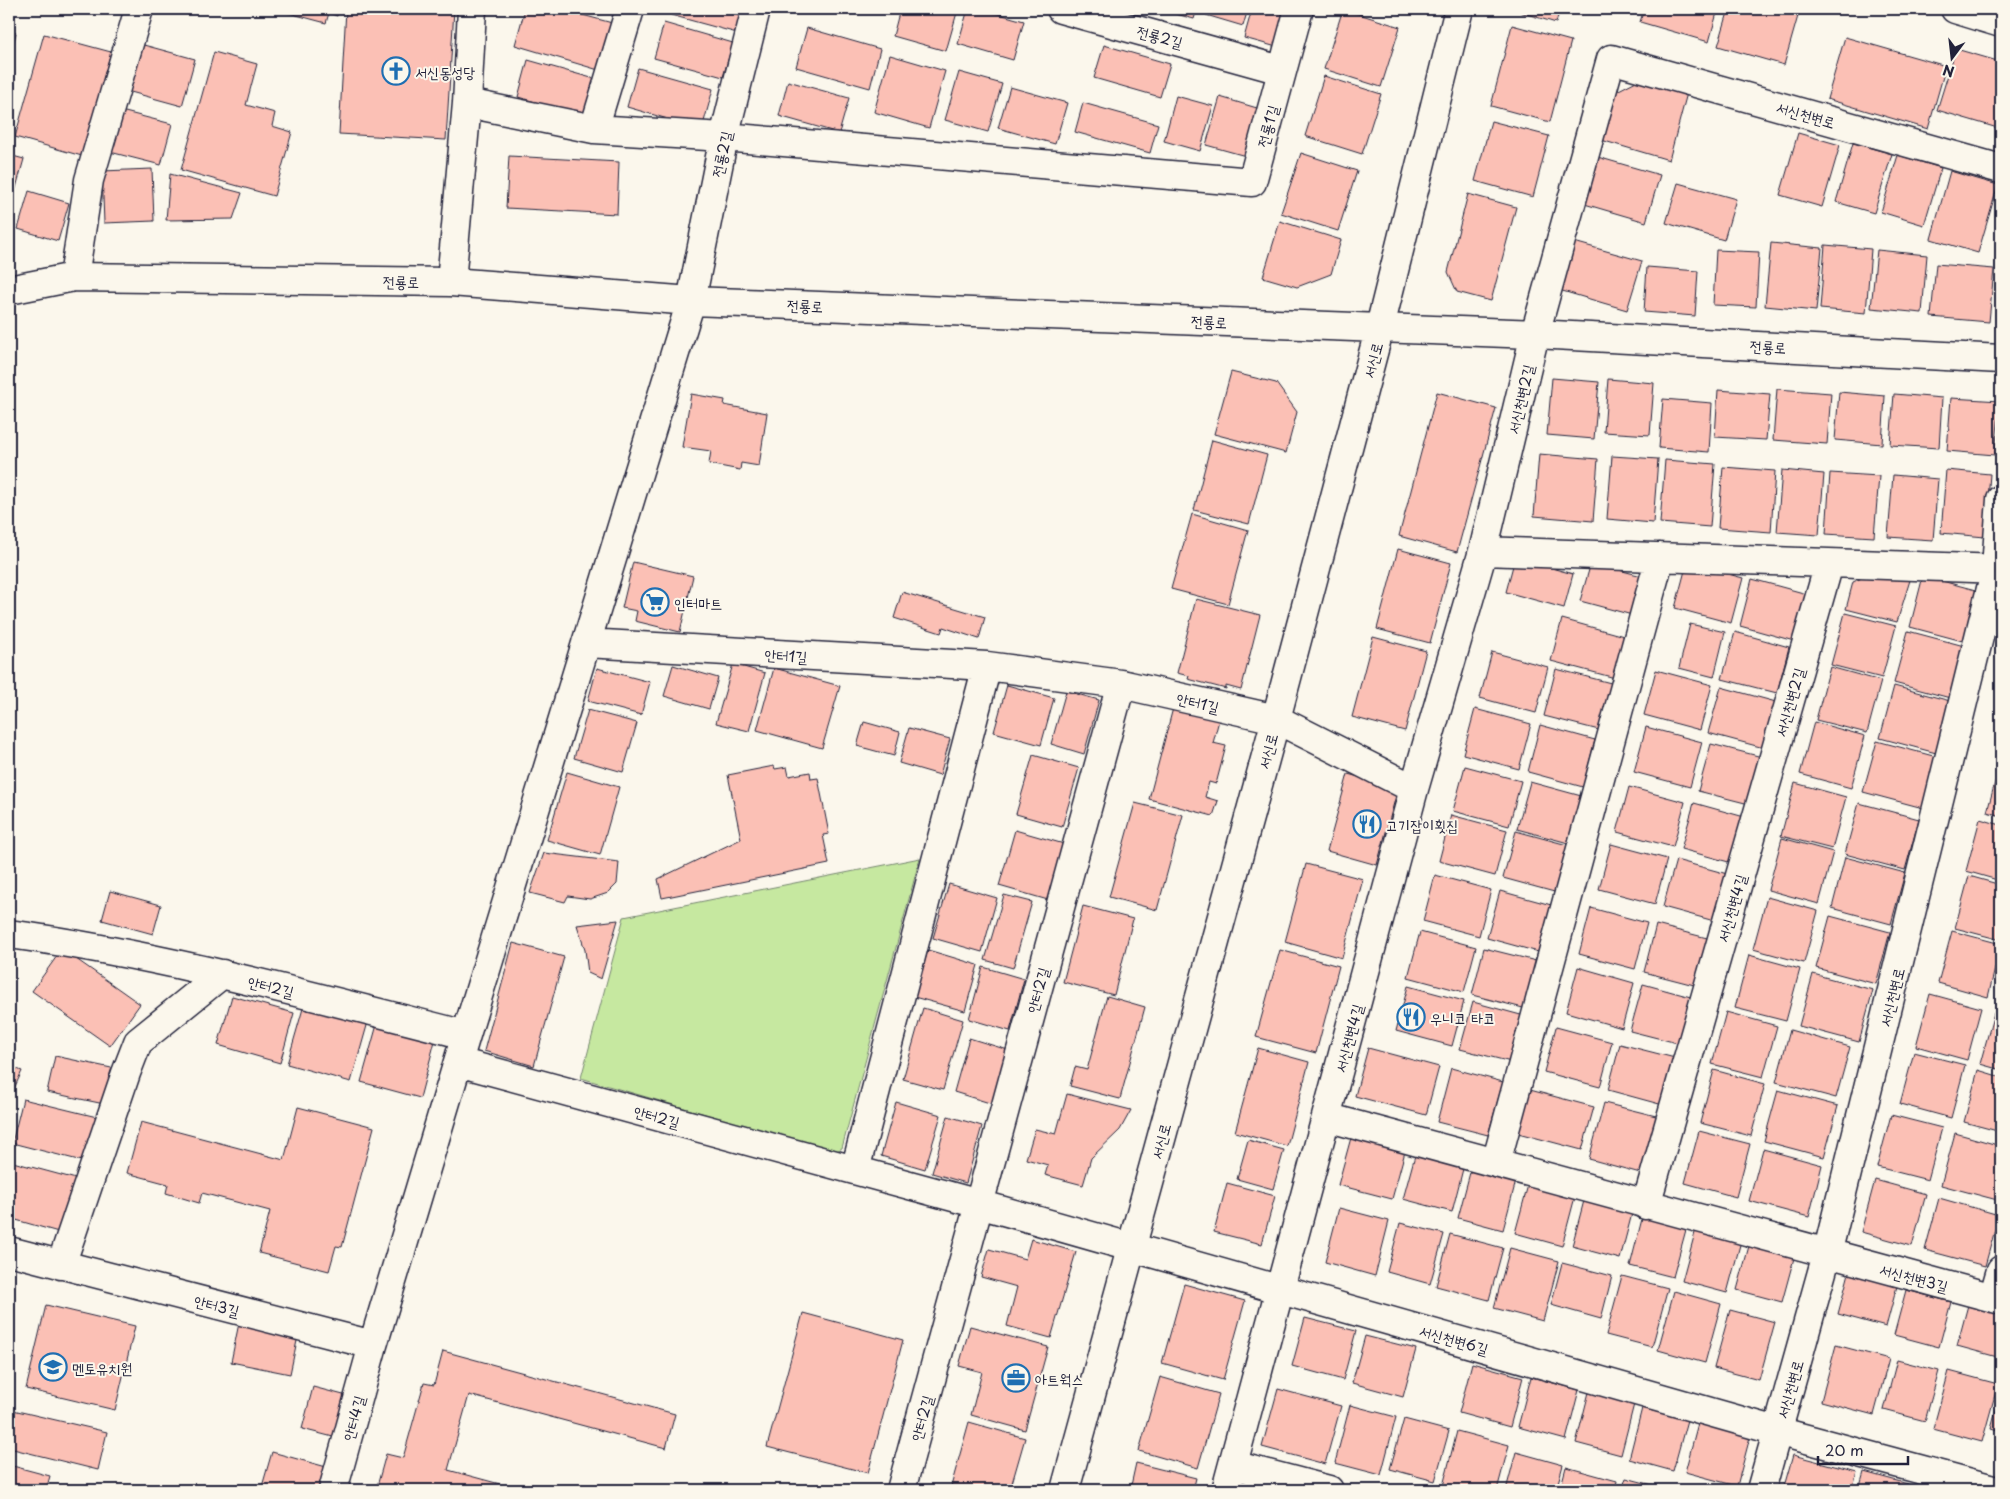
<svg xmlns="http://www.w3.org/2000/svg" width="2010" height="1499" font-family="'Playpen Sans','Poor Story',sans-serif">
	<style>
		.green { fill: #c6e8a0; stroke: #74856e }
		.building { fill: #fbc0b5; stroke: #22223b }
		.lines { fill: none; stroke-linecap: round; stroke-linejoin: round }
		.minor-casing { stroke: #22223b; stroke-width: 31 }
		.minor { stroke: #fbf7ec; stroke-width: 28 }
		.labels { text-anchor: middle; dominant-baseline: central; stroke-width: 4; stroke-linejoin: round; paint-order: stroke }
		.street-label { font-size: 15px; fill: #22223b; stroke: #fbf7ec }
		.poi-label { font-size: 15px; fill: #22223b; stroke: #fbf7ec; text-anchor: start }
	</style>
	<rect width="100%" height="100%" fill="#fbf7ec"/>
	<filter id="ink" filterUnits="userSpaceOnUse"><feTurbulence type="fractalNoise" baseFrequency=".02" numOctaves="2"/><feDisplacementMap in="SourceGraphic" scale="10" xChannelSelector="R" yChannelSelector="G"/><feConvolveMatrix kernelMatrix="1 2 1 2 8 2 1 2 1" color-interpolation-filters="sRGB"/></filter>
	<g filter="url(#ink)">
		<!-- green -->
		<path class="green" d="M920,858l-78,290 -7,4 -254,-74 43,-161z"/>
		<!-- building -->
		<path class="building" d="M9,9h6l-5,17 -1,-1z
			M274,9h65l-2,7 -8,-3 -3,10z
			M346,9h108l-8,131 -107,-6z
			M525,9h35l56,15 -14,47 -87,-26z
			M672,9h72l-7,24 -66,-18z
			M900,9h58l-12,42 -53,-15z
			M968,9h13l43,12 -11,39 -55,-16z
			M1158,9h39l-3,10z
			M1208,9h40l-5,17 -37,-11z
			M1252,9h43l-11,40 -40,-11z
			M1343,9l57,18 -19,60 -57,-18z
			M1384,9h18l-1,5z
			M1521,9h39l-4,14 -36,-11z
			M1644,9h74l-9,33 -69,-20z
			M1729,9h71l-16,56 -66,-19z
			M664,23l69,20 -10,34 -69,-19z
			M1512,25l59,16 -21,81 -59,-16z
			M807,28l73,21 -10,39 -74,-21z
			M9,31l7,2 -7,28z
			M44,34l67,18 -29,104 -67,-19z
			M1845,37l101,29 -18,63 -101,-30z
			M140,44l55,15 -13,47 -55,-15z
			M1104,45l66,19 -10,33 -66,-19z
			M1956,49l45,13v67l-64,-19z
			M214,52l43,12 -11,41 29,8 -3,13 20,6 -18,64 -93,-26z
			M890,55l55,16 -16,57 -55,-16z
			M528,60l67,19 -11,37 -66,-19z
			M638,68l75,21 -11,40 -75,-22z
			M959,72l43,12 -14,48 -43,-12z
			M1324,76l57,18 -19,60 -57,-18z
			M1640,79l47,14 -18,67 -68,-20 14,-48z
			M788,81l61,17 -10,35 -60,-17z
			M1010,87l57,16 -12,41 -57,-16z
			M1176,96l37,10 -13,45 -36,-10z
			M1220,97l47,14 -14,47 -47,-13z
			M1083,103l75,21 -8,29 -75,-21z
			M121,111l51,13 -11,41 -51,-13z
			M1491,121l58,15 -16,61 -58,-16z
			M1798,133l42,12 -18,62 -42,-12z
			M1853,143l39,11 -18,59 -38,-11z
			M1301,153l56,18 -19,60 -57,-18z
			M9,155l15,4 -15,54z
			M1898,155l43,13 -17,57 -43,-13z
			M509,156l110,6 -2,52 -111,-6z
			M1594,156l66,19 -14,47 -65,-19z
			M152,169l2,52 -50,2 -2,-52z
			M1950,171l48,14 -20,68 -47,-14z
			M170,174l72,19 -9,26 -67,1z
			M1678,183l58,16 -12,41 -58,-17z
			M29,191l40,12 -11,38 -40,-12z
			M1468,194l48,13 -25,94 -34,-9 -9,-20z
			M1280,221l61,19 -10,34 -34,13 -34,-10z
			M1574,242l68,19 -15,49 -68,-20z
			M1771,243l51,5 -6,63 -51,-5z
			M1825,245l46,4 -5,64 -46,-4z
			M1716,250l43,2 -3,55 -43,-2z
			M1877,250l50,5 -5,58 -51,-5z
			M1936,264l58,5 -5,53 -58,-5z
			M1647,267l51,4 -3,45 -51,-4z
			M1231,372l45,11 21,29 -11,41 -72,-19z
			M1552,378l47,4 -5,57 -47,-4z
			M1608,379l46,4 -4,52 -46,-3z
			M1777,389l54,4 -4,51 -54,-4z
			M1718,390l52,4 -4,46 -51,-3z
			M1437,392l59,16 -39,144 -58,-16z
			M1839,392l46,4 -3,48 -47,-4z
			M691,394l34,6 -1,5 43,8 -8,53 -18,-3 -1,7 -31,-6 2,-13 -29,-4z
			M1894,394l48,4 -3,50 -49,-3z
			M1951,398l49,3 -5,54 -48,-4z
			M1663,399l49,4 -3,49 -50,-4z
			M1212,440l55,15 -18,69 -55,-14z
			M1539,454l59,5 -5,62 -59,-5z
			M1612,456l46,3 -5,64 -46,-4z
			M1665,460l50,4 -5,63 -50,-4z
			M1723,467l52,4 -4,61 -53,-4z
			M1782,470l42,4 -5,61 -42,-3z
			M1946,470l44,4 -5,63 -44,-4z
			M1830,473l49,3 -5,61 -48,-3z
			M1893,475l45,4 -5,61 -45,-3z
			M1192,514l56,16 -20,74 -57,-15z
			M1398,549l53,14 -21,80 -53,-14z
			M1515,558l58,16 -9,34 -58,-16z
			M633,562l60,14 -13,56 -45,-11 2,-10 -15,-3z
			M1591,563l55,14 -10,39 -56,-15z
			M1687,563l56,15 -12,45 -56,-15z
			M1878,571l33,6 -14,45 -51,-13 7,-27z
			M1923,576l60,16 -13,51 -60,-16z
			M1752,579l55,15 -13,47 -54,-15z
			M902,592l83,25 -6,22 -36,-12 -2,6 -47,-15z
			M1196,599l64,16 -19,75 -15,-4v3l-38,-10 1,-3 -12,-3z
			M1845,613l51,13 -14,52 -51,-13z
			M1562,619l69,19 -12,41 -68,-18z
			M1690,624l35,8 -11,45 -35,-9z
			M1908,631l60,16 -14,52 -60,-16z
			M1735,632l54,15 -12,46 -55,-14z
			M1373,637l53,14 -21,80 -53,-14z
			M1492,652l56,15 -12,46 -56,-15z
			M733,664l32,9 -16,58 -33,-8z
			M673,665l45,13 -9,31 -45,-13z
			M1830,667l51,14 -14,52 -51,-13z
			M597,668l53,14 -9,33 -53,-14z
			M774,668l66,18 -18,62 -65,-18z
			M1556,669l55,14 -12,47 -55,-14z
			M1656,670l56,15 -12,45 -56,-15z
			M1007,685l47,13 -13,47 -47,-13z
			M1894,686l60,16 -14,52 -60,-16z
			M1721,687l55,15 -12,46 -56,-15z
			M1066,691l33,9 -15,54 -33,-10z
			M1173,708l46,12 -6,23 13,3 -10,38 -7,-2 -4,15 13,4 -5,15 -64,-17z
			M1475,709l56,15 -12,45 -56,-15z
			M588,710l49,13 -14,49 -49,-14z
			M864,722l36,10 -6,24 -37,-10z
			M1814,722l51,14 -14,52 -51,-14z
			M1540,725l55,15 -12,47 -55,-15z
			M1646,727l56,15 -12,45 -56,-15z
			M909,728l41,11 -10,36 -41,-12z
			M1877,741l60,16 -14,51 -60,-16z
			M1711,744l55,14 -13,47 -55,-14z
			M1033,755l46,13 -17,59 -46,-13z
			M2001,760v56l-14,-4z
			M774,766l1,3 12,-2 2,9 21,-4 1,7 7,-1 11,56 -6,1 6,29 -167,34 -4,-19 83,-40 -13,-64z
			M1465,766l56,15 -12,45 -56,-15z
			M567,772l52,15 -19,68 -53,-15z
			M1348,774l50,14 -21,77 -50,-14z
			M1530,782l55,15 -13,47 -55,-15z
			M1795,783l51,14 -14,52 -51,-13z
			M1629,787l56,15 -12,45 -56,-15z
			M1135,803l48,12 -26,95 -48,-13z
			M1694,803l54,15 -12,46 -55,-15z
			M1859,803l60,16 -14,51 -60,-16z
			M1451,815l56,15 -12,46 -56,-15z
			M1980,819l21,6v56l-35,-10z
			M1015,830l49,14 -16,56 -49,-14z
			M1516,831l55,15 -13,47 -55,-15z
			M1782,838l51,14 -14,52 -51,-14z
			M1611,844l56,15 -12,45 -56,-15z
			M544,853l75,9 -2,22 -9,9 -18,6 -22,-3 -3,6 -35,-9z
			M1845,857l60,16 -14,51 -59,-16z
			M1676,860l55,15 -13,47 -55,-15z
			M1306,864l57,15 -21,79 -57,-16z
			M1435,875l56,15 -12,46 -56,-15z
			M1969,876l32,9v55l-46,-12z
			M949,884l48,14 -15,54 -49,-14z
			M110,891l51,14 -8,29 -51,-14z
			M1500,891l55,15 -13,47 -55,-15z
			M1004,895l28,7 -19,66 -28,-8z
			M1767,897l51,14 -14,52 -51,-14z
			M1083,906l50,13 -19,76 -51,-13z
			M1591,908l56,15 -12,46 -56,-15z
			M1830,916l60,16 -14,52 -60,-16z
			M618,920l-17,59 -13,-6 -3,-23 -8,-25z
			M1656,925l55,14 -13,47 -54,-14z
			M1952,931l49,13 -13,53 -50,-14z
			M1420,932l56,15 -12,45 -56,-15z
			M513,943l51,14 -30,109 -50,-15z
			M1484,948l56,14 -13,47 -55,-14z
			M62,949l78,55 -30,42 -78,-55z
			M928,950l50,15 -13,46 -51,-14z
			M1280,950l59,16 -23,87 -60,-16z
			M1749,955l51,14 -14,52 -51,-13z
			M983,967l41,12 -14,52 -41,-12z
			M1578,967l56,16 -12,45 -56,-16z
			M1813,974l60,16 -14,52 -60,-16z
			M1643,984l55,15 -13,46 -55,-14z
			M1408,986l56,15 -12,45 -56,-15z
			M1930,994l51,14 -14,52 -51,-14z
			M232,996l62,17 -14,50 -62,-18z
			M1107,996l38,11 -25,92 -50,-13 5,-19 12,3z
			M1473,1002l55,15 -13,46 -55,-14z
			M304,1005l64,17 -17,60 -64,-18z
			M923,1008l40,12 -20,70 -40,-11z
			M1726,1012l51,14 -14,51 -51,-13z
			M1994,1013l7,2v55l-21,-6z
			M378,1021l58,16 -16,61 -59,-16z
			M1556,1027l56,15 -12,45 -56,-15z
			M1790,1030l60,17 -14,51 -60,-16z
			M969,1038l39,12 -15,54 -39,-12z
			M1620,1044l55,14 -12,47 -55,-15z
			M1258,1048l51,14 -22,84 -52,-14z
			M1368,1048l71,19 -13,48 -71,-19z
			M1914,1052l51,13 -14,53 -51,-14z
			M55,1056l61,13 -7,36 -62,-13z
			M9,1066l13,5 -13,29z
			M1451,1068l52,14 -15,53 -51,-13z
			M1714,1070l51,14 -14,52 -51,-13z
			M1978,1070l23,7v55l-37,-10z
			M1530,1090l64,17 -12,43 -64,-17z
			M1778,1090l60,16 -14,51 -60,-16z
			M1067,1094l64,16 -11,20 -29,28 -8,27 -38,-10 3,-10 -22,-6 9,-30 21,5z
			M23,1099l78,19 -11,45 -78,-20z
			M896,1102l45,13 -16,54 -44,-13z
			M1604,1103l56,14 -16,57 -55,-15z
			M298,1107l76,20 -32,120 -6,-1 -7,25 -70,-18 11,-42 -68,-18 -3,10 -33,-10 2,-9 -41,-11 14,-51 143,38z
			M1891,1115l51,13 -14,52 -51,-13z
			M948,1116l34,10 -16,57 -34,-10z
			M1699,1131l51,13 -14,53 -51,-14z
			M1955,1133l46,13v55l-60,-16z
			M1352,1134l54,14 -14,51 -54,-14z
			M1248,1140l36,10 -11,39 -36,-10z
			M1417,1148l48,13 -13,51 -49,-13z
			M1763,1149l59,16 -13,52 -60,-16z
			M9,1161l67,18 -14,54 -53,-15z
			M1472,1165l45,12 -14,53 -45,-12z
			M1875,1180l51,14 -14,52 -51,-14z
			M1529,1181l47,12 -14,53 -47,-13z
			M1227,1183l48,13 -13,48 -48,-12z
			M1586,1193l48,13 -14,53 -48,-13z
			M1939,1198l60,17 -14,51 -60,-16z
			M1339,1208l50,13 -14,55 -50,-14z
			M1643,1215l44,11 -14,51 -43,-11z
			M1400,1223l44,11 -14,50 -43,-12z
			M1696,1229l45,12 -14,52 -45,-12z
			M1450,1234l53,14 -14,52 -53,-14z
			M1031,1239l45,13 -25,86 -44,-12 10,-39 -36,-10 8,-28 36,10z
			M1749,1246l45,12 -12,44 -45,-12z
			M1510,1248l49,13 -16,60 -49,-13z
			M1562,1263l50,13 -11,43 -50,-14z
			M1849,1273l48,13 -11,41 -48,-13z
			M1622,1276l46,12 -16,59 -46,-12z
			M1184,1284l61,17 -22,79 -61,-17z
			M1906,1290l45,12 -12,45 -45,-12z
			M1674,1291l47,13 -16,59 -47,-13z
			M46,1305l89,21 -20,84 -89,-21z
			M1968,1305l33,9v44l-44,-12z
			M1730,1310l45,12 -16,58 -45,-12z
			M803,1313l100,27 -35,133 -101,-26z
			M240,1318l59,13 -9,43 -59,-12z
			M1305,1318l51,13 -13,49 -51,-14z
			M970,1326l78,21 -23,83 -54,-15 11,-43 -23,-6z
			M1365,1336l51,13 -13,48 -51,-14z
			M1836,1345l53,14 -15,56 -53,-14z
			M443,1351l232,63 -9,34 -197,-53 -21,75 74,20h-146l10,-36 17,4 21,-75 10,2z
			M1897,1360l42,11 -14,50 -41,-11z
			M1472,1363l51,14 -13,50 -51,-14z
			M1949,1371l49,13 -16,58 -49,-13z
			M1160,1377l59,17 -21,74 -59,-17z
			M1531,1377l48,13 -13,50 -48,-13z
			M313,1387l38,10 -10,42 -39,-10z
			M1278,1389l63,17 -16,58 -63,-17z
			M1589,1392l45,12 -13,51 -45,-12z
			M2001,1392v40l-10,-3z
			M1350,1405l46,12 -15,58 -46,-12z
			M1642,1408l45,12 -14,51 -44,-12z
			M13,1410l94,22 -9,38 -89,-22v-19z
			M1404,1419l45,12 -14,50 -45,-12z
			M969,1422l56,16 -15,52h-60z
			M1698,1423l52,14 -13,49 -52,-14z
			M1457,1431l52,14 -12,45h-38l-16,-4z
			M272,1452l58,16 -6,22h-63z
			M1516,1452l47,13 -7,25h-50z
			M1793,1455l64,17 -5,18h-69z
			M1136,1463l60,15 -3,12h-63z
			M9,1465l41,11 -4,14h-37z
			M1566,1467l51,14 -2,9h-55z
			M1864,1472l44,12 -2,6h-47z
			M1626,1478l46,12h-50z"/>
		<g class="lines">
			<!-- minor casing -->
			<g class="minor-casing">
				<path id="minor" d="M1061,9l220,61
					M1955,9l46,14
					M467,103l127,26 130,8 528,45 47,-173
					M594,129l36,-120
					M74,277l15,-97 50,-171
					M451,282l16,-179 5,-94
					M9,290l65,-13 377,5 240,19 844,33 466,25
					M1483,551l52,-217 76,-275 390,110
					M586,643l401,23 134,18 155,35 138,70
					M9,934c154,21 306,63 457,101
					M458,1062l521,142 798,227 220,59
					M1326,1117l675,183
					M1496,1163l164,-606
					M855,1170l132,-504
					M1646,1205l183,-641
					M9,1251l364,94
					M61,1265l65,-192 12,-31 84,-68
					M1993,1298l8,-28
					M1233,1465l96,25
					M333,1490l40,-145 93,-310 225,-734 33,-164 32,-128
					M901,1490l220,-806
					M1065,1490l211,-771 104,-392 79,-318
					M1226,1490l188,-701 69,-238 518,18
					M1761,1490l66,-236 169,-686 5,-69"/>
			</g>
			<!-- minor -->
			<use href="#minor" class="minor"/>
		</g>
	</g>
	<!-- icons -->
	<defs>
		<g id="church-ring" transform="scale(1.4375)"><circle r="9.5" fill="#fbf7ec" stroke="#1f6fb2" stroke-width="1.5"/><path d="M-1.2-6h2.4v3.5h3.3v2.4h-3.3V6h-2.4V-.1h-3.3v-2.4h3.3Z" fill="#1f6fb2"/></g>
		<g id="supermarket-ring" transform="scale(1.4375)"><circle r="9.5" fill="#fbf7ec" stroke="#1f6fb2" stroke-width="1.5"/><path d="M-6-5.5h2.5l.6 2H6L4.5 2H-2.5L-4.4-4H-6ZM-1.5 3.2a1.3 1.3 0 1 0 .1 0ZM3 3.2a1.3 1.3 0 1 0 .1 0Z" fill="#1f6fb2"/></g>
		<g id="restaurant-ring" transform="scale(1.4375)"><circle r="9.5" fill="#fbf7ec" stroke="#1f6fb2" stroke-width="1.5"/><path d="M-5-6h1v4h1v-4h1v4h1v-4h1v5L-1.5 .5V6h-2V.5L-5-1ZM5-6V6H3V1.5H1.5Q1.5-4 5-6Z" fill="#1f6fb2"/></g>
		<g id="school-ring" transform="scale(1.4375)"><circle r="9.5" fill="#fbf7ec" stroke="#1f6fb2" stroke-width="1.5"/><path d="M0-5L7-2L0 1L-7-2ZM-4 1L0 2.5L4 1V4Q0 6-4 4Z" fill="#1f6fb2"/></g>
		<g id="office-ring" transform="scale(1.4375)"><circle r="9.5" fill="#fbf7ec" stroke="#1f6fb2" stroke-width="1.5"/><path d="M-6-3h4V-5.5h4V-3h4V5H-6ZM-1-4.5V-3h2v-1.5ZM-6 0V1H6V0Z" fill="#1f6fb2"/></g>
	</defs>
	<g fill-rule="evenodd">
		<use href="#church-ring" x="396" y="71"/>
		<use href="#supermarket-ring" x="655" y="602"/>
		<use href="#restaurant-ring" x="1367" y="824"/>
		<use href="#restaurant-ring" x="1411" y="1017"/>
		<use href="#school-ring" x="53" y="1367"/>
		<use href="#office-ring" x="1016" y="1378"/>
	</g>
	<g class="labels">
		<!-- street labels -->
		<g class="street-label">
			<text transform="translate(1160 36) rotate(15)">전룡2길</text>
			<text transform="translate(1806 114) rotate(16)">서신천변로</text>
			<text transform="translate(1267 126) rotate(-75)">전룡1길</text>
			<text transform="translate(721 154) rotate(-78)">전룡2길</text>
			<text transform="translate(401 281) rotate(1)">전룡로</text>
			<text transform="translate(805 305) rotate(2)">전룡로</text>
			<text transform="translate(1209 321) rotate(2)">전룡로</text>
			<text transform="translate(1768 346) rotate(3)">전룡로</text>
			<text transform="translate(1372 360) rotate(-75)">서신로</text>
			<text transform="translate(1520 399) rotate(-77)">서신천변2길</text>
			<text transform="translate(786 655) rotate(3)">안터1길</text>
			<text transform="translate(1198 702) rotate(13)">안터1길</text>
			<text transform="translate(1789 702) rotate(-74)">서신천변2길</text>
			<text transform="translate(1267 751) rotate(-75)">서신로</text>
			<text transform="translate(1731 908) rotate(-74)">서신천변4길</text>
			<text transform="translate(271 986) rotate(14)">안터2길</text>
			<text transform="translate(1037 990) rotate(-75)">안터2길</text>
			<text transform="translate(1891 997) rotate(-76)">서신천변로</text>
			<text transform="translate(1348 1038) rotate(-75)">서신천변4길</text>
			<text transform="translate(657 1116) rotate(15)">안터2길</text>
			<text transform="translate(1160 1141) rotate(-75)">서신로</text>
			<text transform="translate(1914 1277) rotate(15)">서신천변3길</text>
			<text transform="translate(217 1305) rotate(14)">안터3길</text>
			<text transform="translate(1454 1339) rotate(16)">서신천변6길</text>
			<text transform="translate(1789 1389) rotate(-74)">서신천변로</text>
			<text transform="translate(353 1418) rotate(-75)">안터4길</text>
			<text transform="translate(921 1418) rotate(-75)">안터2길</text>
		</g>
		<!-- poi labels -->
		<g class="poi-label">
			<text x="415" y="71">서신동성당</text>
			<text x="674" y="602">인터마트</text>
			<text x="1386" y="824">고기잡이횟집</text>
			<text x="1430" y="1017">우니코 타코</text>
			<text x="72" y="1367">멘토유치원</text>
			<text x="1035" y="1378">아트웍스</text>
		</g>
	</g>
	<!-- margin -->
	<rect width="2010" height="1499" fill="none" stroke="#fbf7ec" stroke-width="30"/>
	<rect x="15" y="15" width="1980" height="1469" fill="none" stroke="#22223b" stroke-width="2" filter="url(#ink)"/>
	<!-- north arrow -->
	<g transform="translate(1952 58) rotate(195)" stroke="#fbf7ec" stroke-width="4" paint-order="stroke">
	<path d="M0-4L9 19L0 12L-9 19Z" fill="#22223b"/>
	<text y="-8" font-size="14" font-weight="bold" text-anchor="middle" fill="#22223b">N</text>
	</g>
	<!-- scale -->
	<path d="M1818 1456v8h90v-8" fill="none" stroke="#22223b" stroke-width="2.5"/>
	<text x="1825" y="1456" font-size="15" fill="#22223b" stroke="#fbf7ec" stroke-width="4" paint-order="stroke">20 m</text>
</svg>
